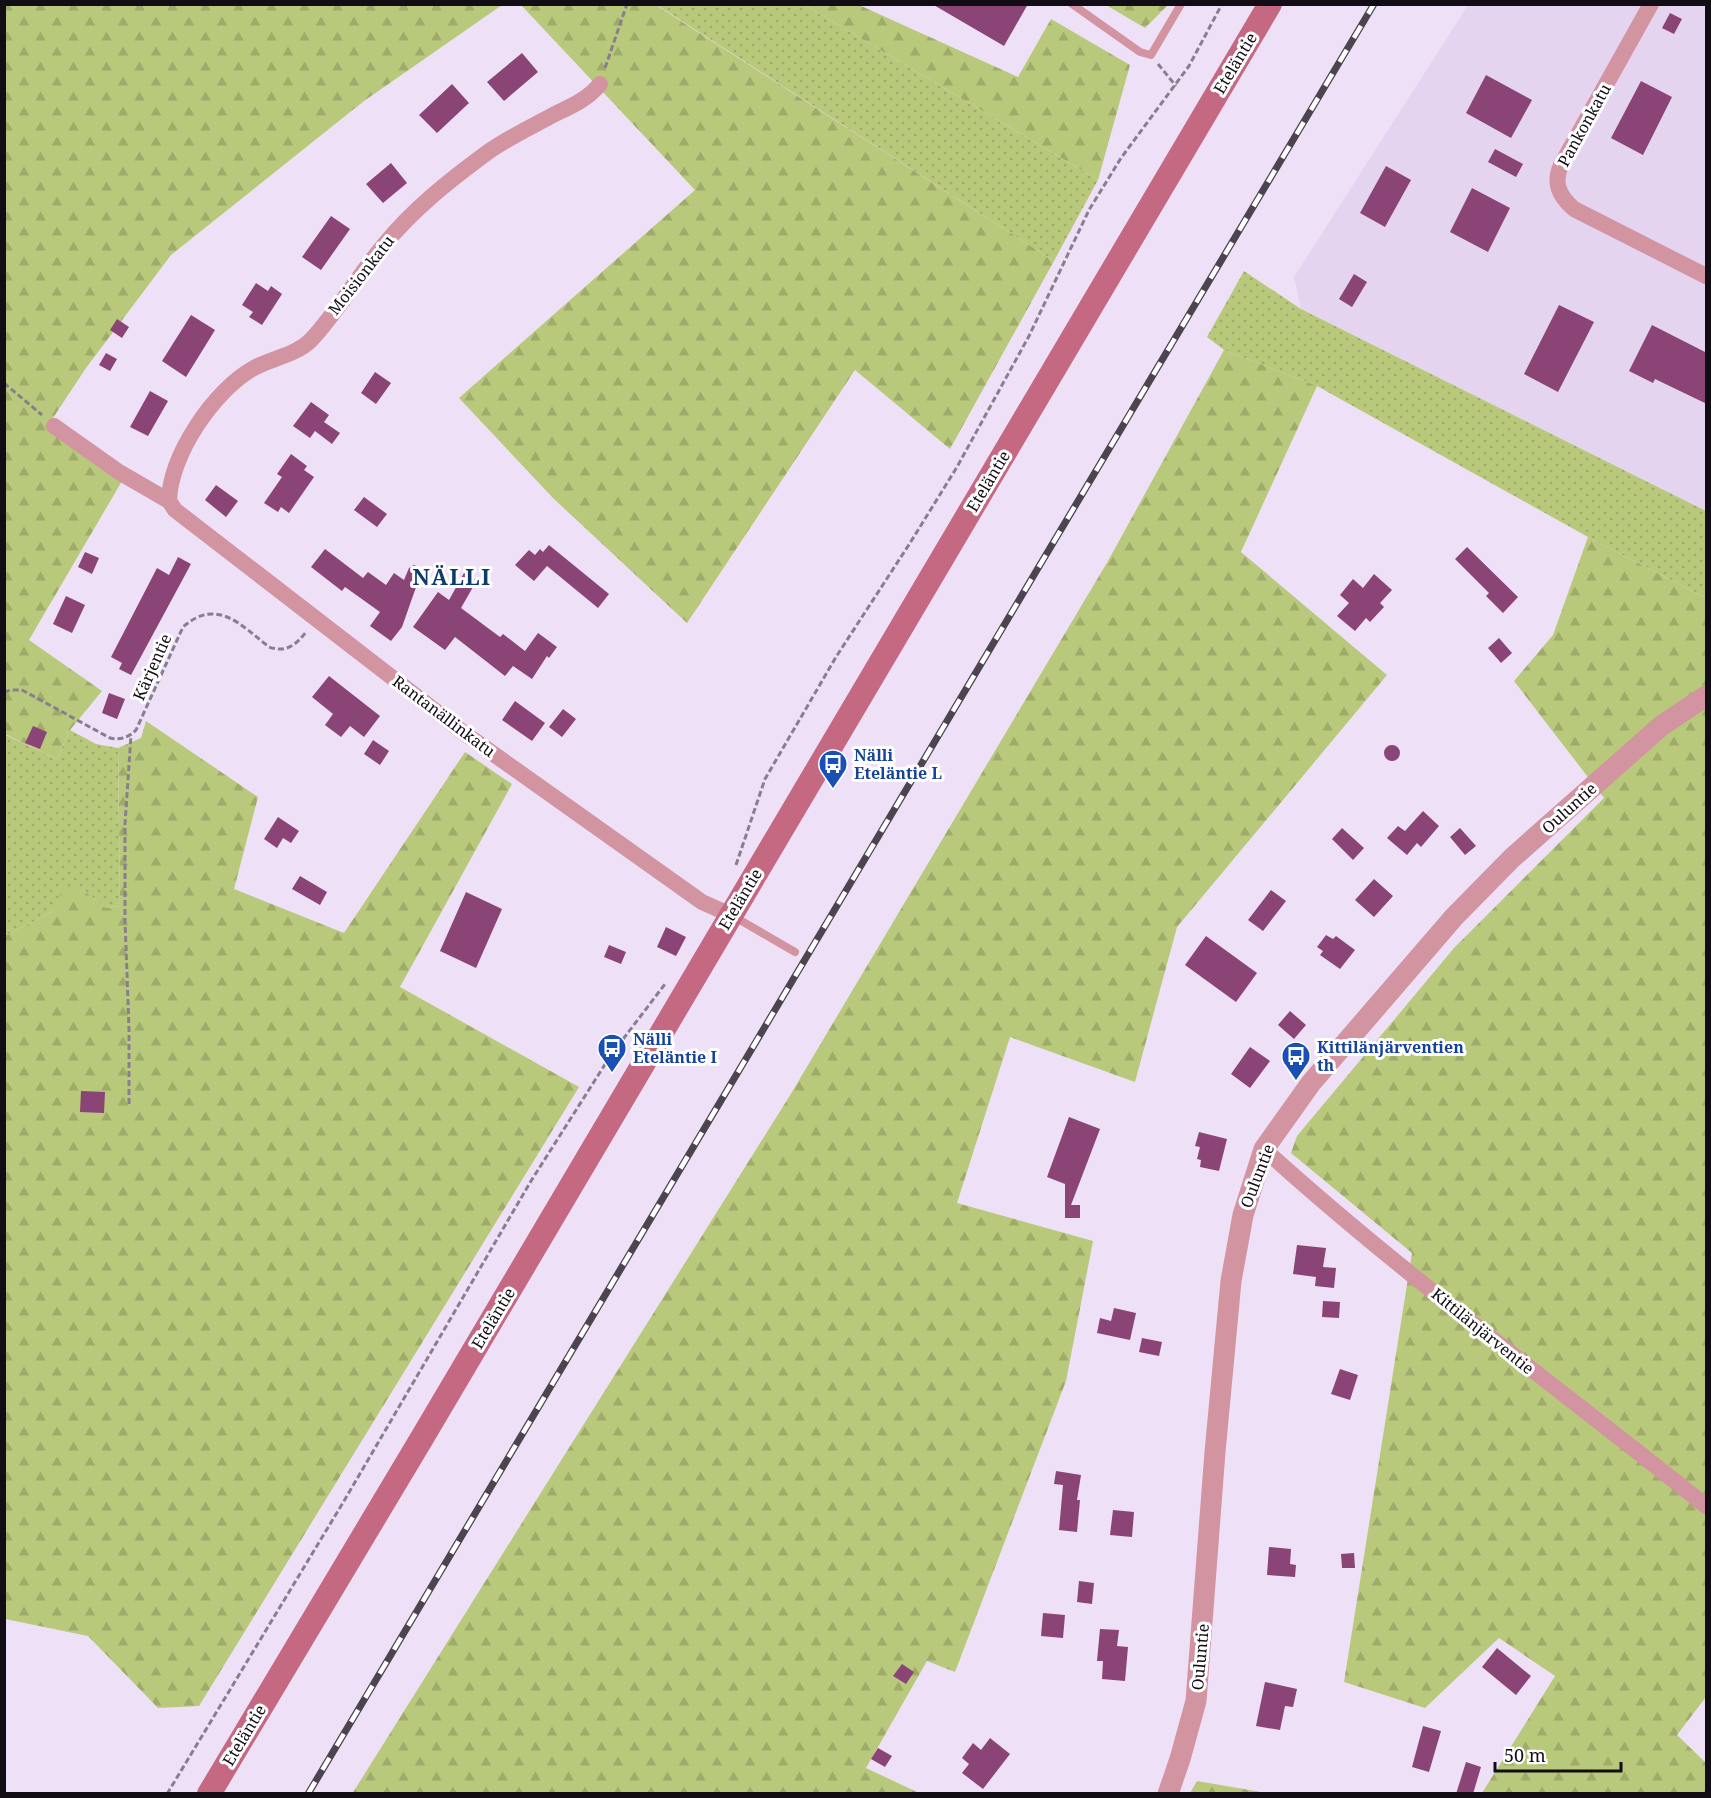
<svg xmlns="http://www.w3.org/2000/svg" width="1711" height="1798" font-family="'Noto Serif',serif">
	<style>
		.built { fill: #e4d4f0 }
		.grass { fill: url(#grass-dots) }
		.forest { fill: url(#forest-firs) }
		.building { fill: #8a4475 }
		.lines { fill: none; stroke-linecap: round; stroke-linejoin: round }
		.path { stroke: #887f8e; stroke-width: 3; stroke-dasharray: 6 3; stroke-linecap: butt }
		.service { stroke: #d394a2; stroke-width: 8 }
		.minor { stroke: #d394a2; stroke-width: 16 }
		.tertiary { stroke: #d394a2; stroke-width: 21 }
		.secondary { stroke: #c56982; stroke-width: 24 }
		.rail-casing { stroke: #4c444f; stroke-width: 7 }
		.rail { stroke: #fff; stroke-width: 4.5; stroke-dasharray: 14; stroke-linecap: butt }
		.labels { text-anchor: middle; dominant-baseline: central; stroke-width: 6; stroke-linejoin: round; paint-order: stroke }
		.street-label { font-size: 16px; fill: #120d14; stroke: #fff }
		.transit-label { font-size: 16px; font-weight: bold; fill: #164399; stroke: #fff; text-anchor: start }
		.district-label { font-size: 22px; font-weight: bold; letter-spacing: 1.5px; fill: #0d3b6d; stroke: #fff }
	</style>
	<defs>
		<pattern id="grass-dots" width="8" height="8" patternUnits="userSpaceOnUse" patternTransform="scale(1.5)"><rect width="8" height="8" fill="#b9c97b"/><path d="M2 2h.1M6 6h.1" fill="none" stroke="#9eab69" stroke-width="1.8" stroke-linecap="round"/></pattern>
		<pattern id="forest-firs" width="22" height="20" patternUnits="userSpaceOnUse" patternTransform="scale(1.5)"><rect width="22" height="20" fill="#b9c97b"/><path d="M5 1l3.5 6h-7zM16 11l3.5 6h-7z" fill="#9eab69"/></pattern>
	</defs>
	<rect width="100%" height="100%" fill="#eee1f7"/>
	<!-- built -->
	<path class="built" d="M1468,5h238v506l-405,-202 -7,-32z"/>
	<!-- grass -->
	<path class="grass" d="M657,5h148l293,175 -44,81z
		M1244,271l57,38 405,202v87l-118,-61 -271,-151 -93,-36 -17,-13z
		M70,730l26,14 22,4 2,158 -14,2 -23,-18 -29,21 -49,25 -1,-202 53,25z"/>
	<!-- forest -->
	<path class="forest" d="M4,5h498l-138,96 -193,154 -85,113 -37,56 73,57 -93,159 73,51 -32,39 -13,29 -52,-25z
		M521,5h135l398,256 -104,188 -95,-79 -168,253 -134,-125 -94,-100 236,-208z
		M805,5h54l159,72 33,-58 79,46 -32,115z
		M1106,5l62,-1v1l-23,23z
		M1224,350l93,36 -76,166 146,123 -210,252 -42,155 -125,-45 -53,166 136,38 -27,140 -111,291 -28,-11 -61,107 53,25 -567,1 437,-697 319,-536z
		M1588,537l118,61v1099l-29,38 29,28v30h-224l73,-117 -56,-38 -74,70 -81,-26 68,-429 -121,-100 6,-17 157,-188 150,-150 -90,-117 39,-46z
		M146,721l112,76 -24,92 110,44 121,-181 47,32 -112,203 179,100 -380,619 -41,2 -70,-72 -83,-17v-683l49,-25 8,-21h21l23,18 14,-2 -2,-158 23,-10z
		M1197,1781l70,12h-77z"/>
	<!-- building -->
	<path class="building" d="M932,4h96l-24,42z
		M1670,13l12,6 -8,15 -12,-6z
		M522,53l16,19 -34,29 -17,-19z
		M1486,75l46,25 -21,38 -45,-25z
		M1641,81l31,16 -29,58 -32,-17z
		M452,84l17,19 -32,30 -18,-18z
		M1495,149l28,15 -7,13 -28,-15z
		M391,163l16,20 -24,20 -17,-19z
		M1386,166l25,14 -26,47 -25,-14z
		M1472,188l38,20 -22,44 -38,-20z
		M331,216l19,13 -29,41 -19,-13z
		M1354,274l13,8 -15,25 -13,-8z
		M256,283l12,8 3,-5 11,8 -20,31 -13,-8 4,-5 -11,-7z
		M1559,305l35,17 -36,70 -34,-18z
		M191,315l24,15 -29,47 -24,-16z
		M117,319l12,8 -7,11 -12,-8z
		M1652,325l55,28v51l-52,-25 -2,4 -24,-12z
		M106,353l11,6 -7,12 -11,-6z
		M375,372l16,11 -15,21 -15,-11z
		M150,391l18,10 -20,35 -18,-9z
		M311,402l18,13 -5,7 16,11 -8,11 -17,-13 -5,7 -17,-12z
		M291,454l16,12 -3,4 10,7 -25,36 -8,-6 -3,5 -14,-9 18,-26 -5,-3z
		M216,485l22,16 -12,16 -21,-17z
		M364,497l23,17 -10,13 -23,-17z
		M549,545l60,49 -11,14 -51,-42 -13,15 -19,-16 14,-15 6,5 5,-6 3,3z
		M1467,547l51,50 -15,16 -17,-17 3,-3 -34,-34z
		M325,549l38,29 5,-6 18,13 8,-12 10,7 5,-12 5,-3 6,3 1,5 -19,54 -11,14 -21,-15 10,-14 -35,-25 -3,4 -31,-24z
		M85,552l14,6 -7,16 -14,-7z
		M178,557l13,7 -60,111 -12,-6 3,-6 -11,-6 46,-89 12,7z
		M464,573l13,7 -16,28 39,29 3,-3 22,17 13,-18 19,14 -8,11 -2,-2 -15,23 -19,-13 -8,10 -50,-39 -10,13 -32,-23 25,-35 11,8z
		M1374,574l18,16 -12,13 4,4 -14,15 -4,-4 -11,13 -18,-15 12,-13 -9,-8 13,-16 10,9z
		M66,596l19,9 -13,28 -19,-9z
		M1499,638l13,15 -11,10 -13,-15z
		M329,676l51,40 -16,21 -14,-11 -9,11 -16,-12 8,-11 -21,-17z
		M109,693l16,6 -8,20 -15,-6z
		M515,701l30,22 -13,18 -30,-21z
		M563,709l13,10 -14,18 -13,-10z
		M33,726l14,6 -7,17 -15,-6z
		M373,740l16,11 -9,14 -16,-11z
		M1384 753a8 8 0 1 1 16 0a8 8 0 1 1-16 0Z
		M1423,811l16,15 -18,21 -4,-4 -10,12 -20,-17 11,-12 7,5z
		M278,817l21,14 -8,12 -8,-5 -6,10 -13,-9z
		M1342,828l22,20 -11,12 -21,-21z
		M1460,828l16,18 -11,9 -15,-18z
		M300,876l27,16 -7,13 -28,-16z
		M1374,879l19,17 -19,21 -19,-17z
		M1271,890l15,11 -23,30 -15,-11z
		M466,892l36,17 -26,59 -36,-17z
		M666,927l20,10 -10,19 -19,-9z
		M1326,935l7,4 3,-3 19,14 -15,19 -20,-14 3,-4 -6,-4z
		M1206,936l51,37 -21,29 -51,-37z
		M609,945l17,7 -5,12 -17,-7z
		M1290,1011l16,14 -12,14 -16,-14z
		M1250,1047l20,14 -20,27 -19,-14z
		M81,1091l24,1 -1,21 -24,-1z
		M1069,1117l31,12 -29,76h9v13h-15v-34l-18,-7z
		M1199,1132l28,7 -8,32 -19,-4 1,-7 -4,-1 3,-12 -5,-1z
		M1297,1245l29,3 -3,19 13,1 -2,20 -19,-2 1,-9 -23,-3z
		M1323,1301l17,1 -1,16 -17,-1z
		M1114,1308l22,5 -6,27 -33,-7 3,-15 11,3z
		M1142,1338l20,4 -3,14 -20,-4z
		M1340,1369l18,6 -8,25 -19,-6z
		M1056,1471l25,4 -4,25h3l-3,32 -18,-2 4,-45 -9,-1z
		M1113,1510l21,2 -2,25 -22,-2z
		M1269,1547l22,2 -1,15 6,1 -1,12 -28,-2z
		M1354,1553l1,15h-13l-1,-14z
		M1079,1581l15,2 -2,21 -15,-2z
		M1043,1613l22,2 -2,23 -22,-2z
		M1100,1629l19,1 -2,16 11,1 -3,34 -23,-2 1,-18h-6z
		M1497,1648l34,28 -15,19 -34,-28z
		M902,1664l12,8 -8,12 -13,-8z
		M1265,1682l32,7 -4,18 -8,-1 -5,24 -24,-4z
		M1423,1726l18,5 -12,41 -17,-5z
		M990,1738l20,16 -27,35 -21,-16 7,-9 -7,-6 11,-15 8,7z
		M878,1748l14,8 -7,11 -14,-8z
		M1466,1762l15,5 -8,27h-17z"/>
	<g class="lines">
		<!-- path -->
		<path class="path" d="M1158,64l18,22
			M605,68l22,-64
			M4,383l38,32
			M4,692l7,-2h11l88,48c10,2 18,0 26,-8l47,-103c34,-30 58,-2 86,20 17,6 27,-2 37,-15
			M736,865l29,-86 71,-122 74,-114 47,-76 72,-131 60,-126 32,-52 68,-92 33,-62
			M129,1104v-75l-4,-109v-96l6,-89
			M167,1794l177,-293 187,-320 80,-126 54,-71"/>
		<!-- service -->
		<path class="service" d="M1072,4l68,48 11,3 30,-51
			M733,916l62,36"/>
		<!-- minor -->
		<path class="minor" d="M1651,4l-90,161c-8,18 -2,31 13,44l132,67
			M54,426l65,46 50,29 6,9 289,223 238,169 29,13
			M169,501c1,-46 45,-111 85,-133 18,-10 42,-13 57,-28 27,-29 47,-64 72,-94 30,-37 67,-66 105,-94 21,-15 45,-26 67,-38 17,-8 33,-15 45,-30
			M1264,1149c140,127 295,239 442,357"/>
		<!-- tertiary -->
		<path class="tertiary" d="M1168,1794l12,-35 16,-58 19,-249 16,-171 12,-66 21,-66 47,-66 143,-166 58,-59 149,-132 45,-30"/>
		<!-- secondary -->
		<path class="secondary" d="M209,1794l213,-356 848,-1434"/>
		<!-- rail casing -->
		<g class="rail-casing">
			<path id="rail" d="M308,1794l1066,-1790"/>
		</g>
		<!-- rail -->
		<use href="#rail" class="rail"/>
	</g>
	<!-- icons -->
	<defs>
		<g id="bus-pin" transform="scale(1.5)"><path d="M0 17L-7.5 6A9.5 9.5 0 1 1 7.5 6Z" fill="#1a4fb4" stroke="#fff"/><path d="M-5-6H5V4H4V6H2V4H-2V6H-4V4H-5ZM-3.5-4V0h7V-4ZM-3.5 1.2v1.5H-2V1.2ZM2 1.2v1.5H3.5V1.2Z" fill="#fff"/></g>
	</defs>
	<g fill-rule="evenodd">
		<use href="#bus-pin" x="833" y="764"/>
		<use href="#bus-pin" x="612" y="1048"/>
		<use href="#bus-pin" x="1296" y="1056"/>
	</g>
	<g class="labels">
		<!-- street labels -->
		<g class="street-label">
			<text transform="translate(1235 63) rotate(-59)">Eteläntie</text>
			<text transform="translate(1584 125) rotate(-61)">Pankonkatu</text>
			<text transform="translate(361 275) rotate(-52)">Moisionkatu</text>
			<text transform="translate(988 481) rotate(-59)">Eteläntie</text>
			<text transform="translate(152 667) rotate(-66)">Kärjentie</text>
			<text transform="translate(444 716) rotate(37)">Rantanällinkatu</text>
			<text transform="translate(1569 808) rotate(-42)">Ouluntie</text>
			<text transform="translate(740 899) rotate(-59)">Eteläntie</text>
			<text transform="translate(1257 1176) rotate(-69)">Ouluntie</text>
			<text transform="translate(493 1318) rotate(-59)">Eteläntie</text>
			<text transform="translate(1483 1331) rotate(39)">Kittilänjärventie</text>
			<text transform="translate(1200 1657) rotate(-85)">Ouluntie</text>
			<text transform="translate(244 1735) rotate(-59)">Eteläntie</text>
		</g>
		<!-- transit labels -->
		<g class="transit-label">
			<text x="854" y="755">Nälli<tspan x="854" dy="18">Eteläntie L</tspan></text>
			<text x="633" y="1039">Nälli<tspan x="633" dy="18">Eteläntie I</tspan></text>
			<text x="1317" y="1047">Kittilänjärventien<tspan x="1317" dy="18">th</tspan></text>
		</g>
		<!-- district labels -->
		<g class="district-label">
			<text x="452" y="576">NÄLLI</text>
		</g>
	</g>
	<!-- border -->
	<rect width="1711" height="1798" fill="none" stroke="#120d14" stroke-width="12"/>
	<!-- scale -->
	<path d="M1495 1762v9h126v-9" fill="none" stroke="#120d14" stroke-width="3"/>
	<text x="1504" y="1762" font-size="18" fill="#120d14" stroke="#ffffff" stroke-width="4.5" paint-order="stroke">50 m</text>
</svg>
